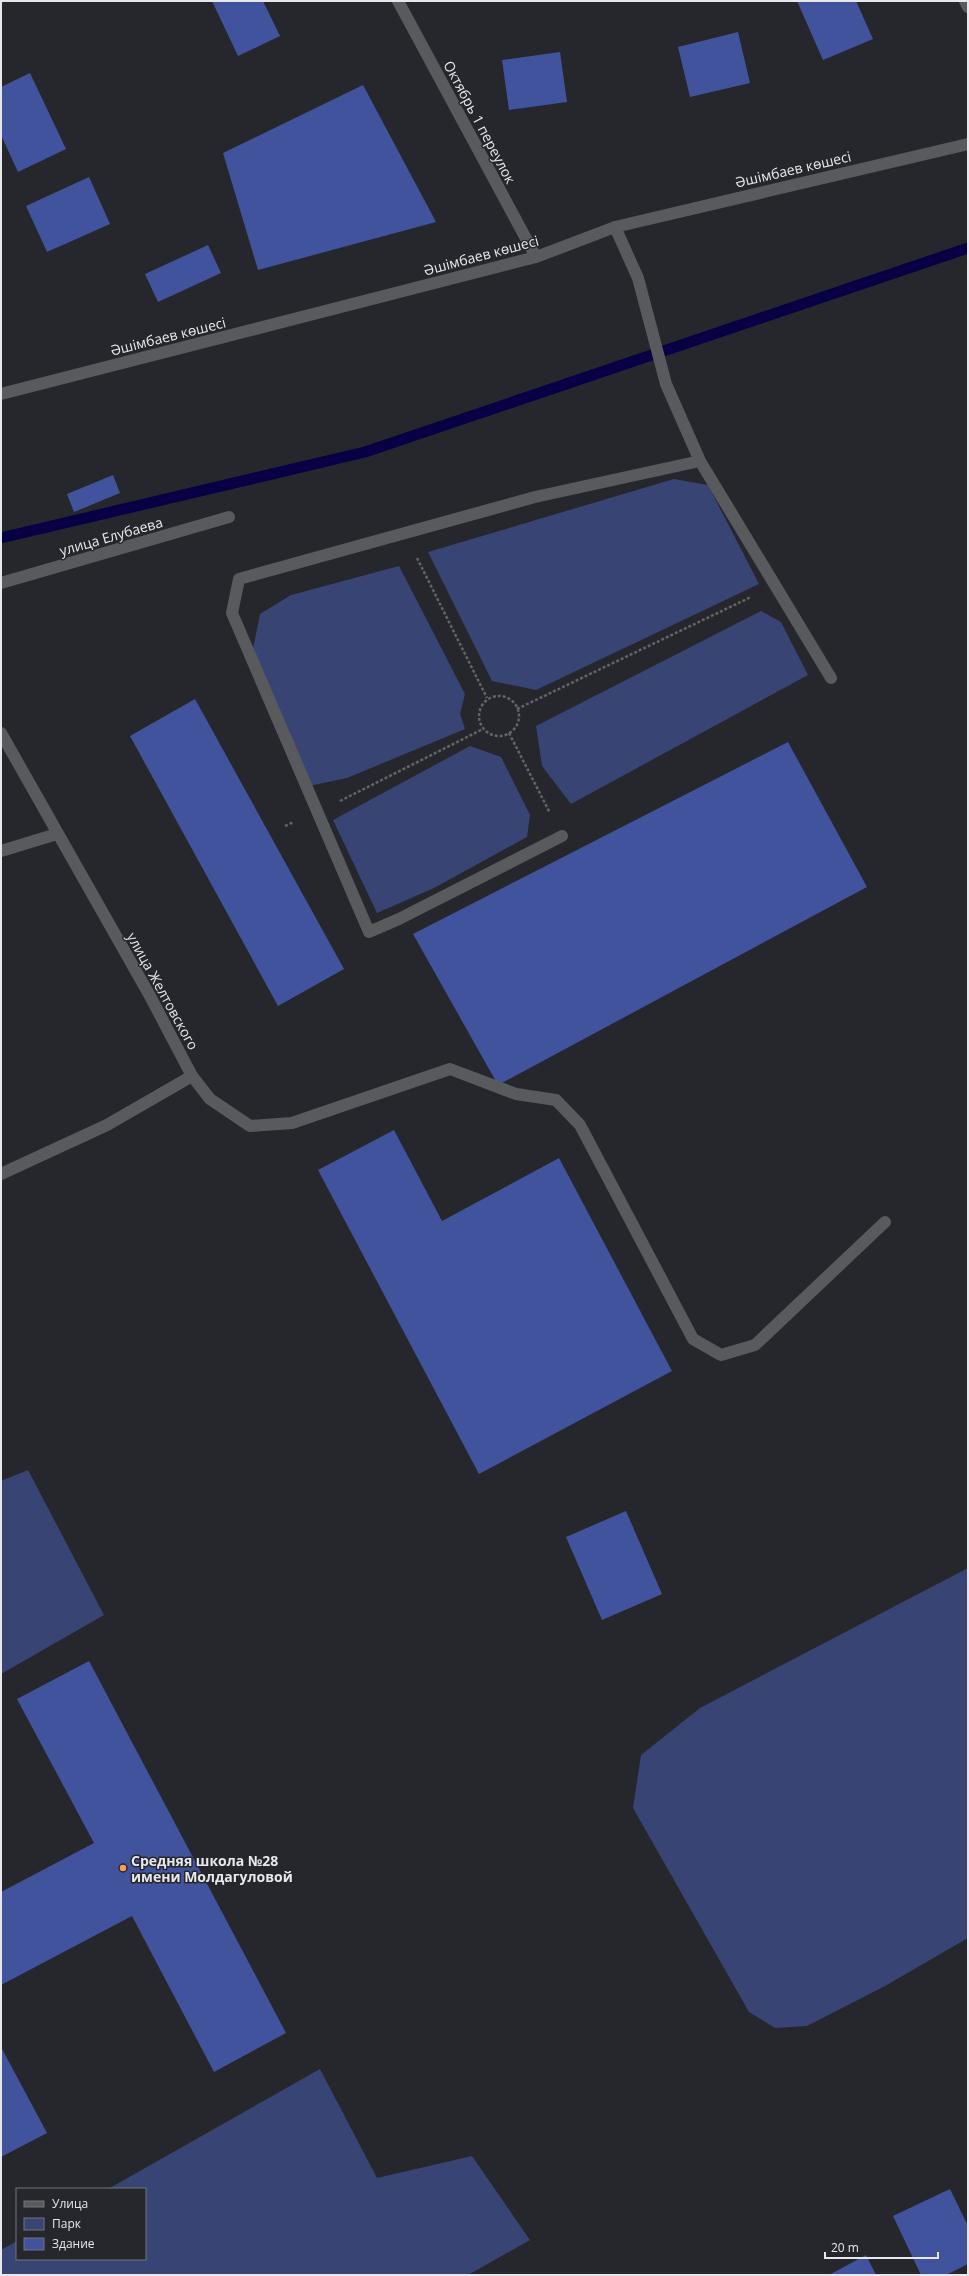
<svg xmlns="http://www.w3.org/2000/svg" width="969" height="2276" font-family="'Open Sans',sans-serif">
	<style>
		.green { fill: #384473 }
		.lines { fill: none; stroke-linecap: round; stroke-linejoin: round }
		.stream { stroke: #070045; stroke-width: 11 }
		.building { fill: #42539d }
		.path { stroke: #626368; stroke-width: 2.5; stroke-dasharray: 3 2; stroke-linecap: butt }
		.lane { stroke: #595a5d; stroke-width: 12 }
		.street { stroke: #595a5d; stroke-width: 12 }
		.poi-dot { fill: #f9a04c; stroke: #25272c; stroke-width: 1.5 }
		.labels { text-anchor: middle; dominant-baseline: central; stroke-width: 3; stroke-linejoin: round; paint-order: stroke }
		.street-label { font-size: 14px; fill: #e7e8ec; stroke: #25272c }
		.poi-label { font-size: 14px; font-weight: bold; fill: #e7e8ec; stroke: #25272c; text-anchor: start }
	</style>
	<rect width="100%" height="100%" fill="#25272c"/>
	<!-- green -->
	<path class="green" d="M674,479l34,6 51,99 -223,106 -44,-9 -64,-129z
		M399,566l66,128 -5,20 5,15 -118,49 -38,8 -56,-137 7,-35 31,-19z
		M761,611l20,11 27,53 -237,129 -29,-38 -6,-40z
		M470,746l31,11 29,58 -3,22 -93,51 -57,25 -44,-93z
		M28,1470l76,145 -103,59v-193z
		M968,1568v370l-83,48 -78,40 -32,2 -26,-16 -116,-204 8,-53 59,-47z
		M320,2069l57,109 95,-22 58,84 -62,35h-467v-25l16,-9v18h128v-70h-37z"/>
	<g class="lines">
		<!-- stream -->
		<path class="stream" d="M1,538l364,-86 603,-204"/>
	</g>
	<!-- building -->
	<path class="building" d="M212,1h51l17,35 -42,20z
		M797,1h59l17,38 -50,21z
		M738,32l12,51 -60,14 -12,-50z
		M560,52l7,50 -58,8 -7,-50z
		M30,73l36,76 -48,23 -17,-37v-48z
		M363,85l73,137 -178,48 -35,-117z
		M89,177l21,47 -63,28 -21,-46z
		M208,245l13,28 -63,29 -13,-28z
		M113,475l7,18 -46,19 -7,-18z
		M195,699l149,270 -66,37 -148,-270z
		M788,742l79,145 -369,198 -85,-151z
		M394,1130l48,91 117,-63 113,213 -193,103 -161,-304z
		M626,1511l36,83 -60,26 -36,-83z
		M89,1661l197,372 -72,39 -82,-156 -131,69v-93l93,-49 -77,-144z
		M1,2047l46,86 -46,24z
		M950,2189l18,37v38l-22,11h-25l-28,-59z
		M866,2255l10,20h-47z"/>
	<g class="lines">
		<!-- path -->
		<path class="path" d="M417,558l70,140
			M479 716a20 20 0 1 1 40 0a20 20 0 1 1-40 0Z
			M517,709l234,-112
			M509,733l41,80
			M340,801l143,-72
			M285,826l9,-4"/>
		<!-- lane -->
		<path class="lane" d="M615,227l23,51 28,106 34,77 131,217
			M562,836l-163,83 -30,13 -137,-319 7,-34 296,-82 165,-36
			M192,1076l18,23 40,27 42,-3 158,-54 66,25 40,6 24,25 113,214 28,16 34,-10 130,-123"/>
		<!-- street -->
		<path class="street" d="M398,1l138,256
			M965,1l3,6
			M1,394l535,-137 79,-30 353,-83
			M1,583l228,-66
			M1,733l149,263 42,80 -85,49 -106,49
			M1,851l56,-17"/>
	</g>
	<!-- markers -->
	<circle class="poi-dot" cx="123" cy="1868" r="4"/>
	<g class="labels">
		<!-- street labels -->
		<g class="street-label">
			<text transform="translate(480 122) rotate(62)">Октябрь 1 переулок</text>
			<text transform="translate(793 169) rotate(-13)">Әшімбаев көшесі</text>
			<text transform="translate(481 255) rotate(-15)">Әшімбаев көшесі</text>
			<text transform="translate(168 336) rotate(-14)">Әшімбаев көшесі</text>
			<text transform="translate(111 536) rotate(-16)">улица Елубаева</text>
			<text transform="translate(163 991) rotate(61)">улица Желтовского</text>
		</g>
		<!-- poi labels -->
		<g class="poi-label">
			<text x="131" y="1860">Средняя школа №28<tspan x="131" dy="16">имени Молдагуловой</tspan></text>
		</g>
	</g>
	<!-- border -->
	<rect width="969" height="2276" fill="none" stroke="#e7e8ec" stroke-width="4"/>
	<!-- legend -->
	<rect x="16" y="2188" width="130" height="72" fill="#25272c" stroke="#737479"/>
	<rect x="24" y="2201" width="20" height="6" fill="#595a5d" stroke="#737479"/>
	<text x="52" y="2208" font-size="12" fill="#e7e8ec">Улица</text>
	<rect x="24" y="2218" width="20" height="12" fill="#384473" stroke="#737479"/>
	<text x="52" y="2228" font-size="12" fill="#e7e8ec">Парк</text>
	<rect x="24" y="2238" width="20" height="12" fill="#42539d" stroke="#737479"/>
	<text x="52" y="2248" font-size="12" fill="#e7e8ec">Здание</text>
	<!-- scale -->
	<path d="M825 2252v6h113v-6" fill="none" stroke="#e7e8ec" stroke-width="2"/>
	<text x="831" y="2252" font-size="12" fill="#e7e8ec" stroke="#25272c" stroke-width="3" paint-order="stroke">20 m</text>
</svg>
